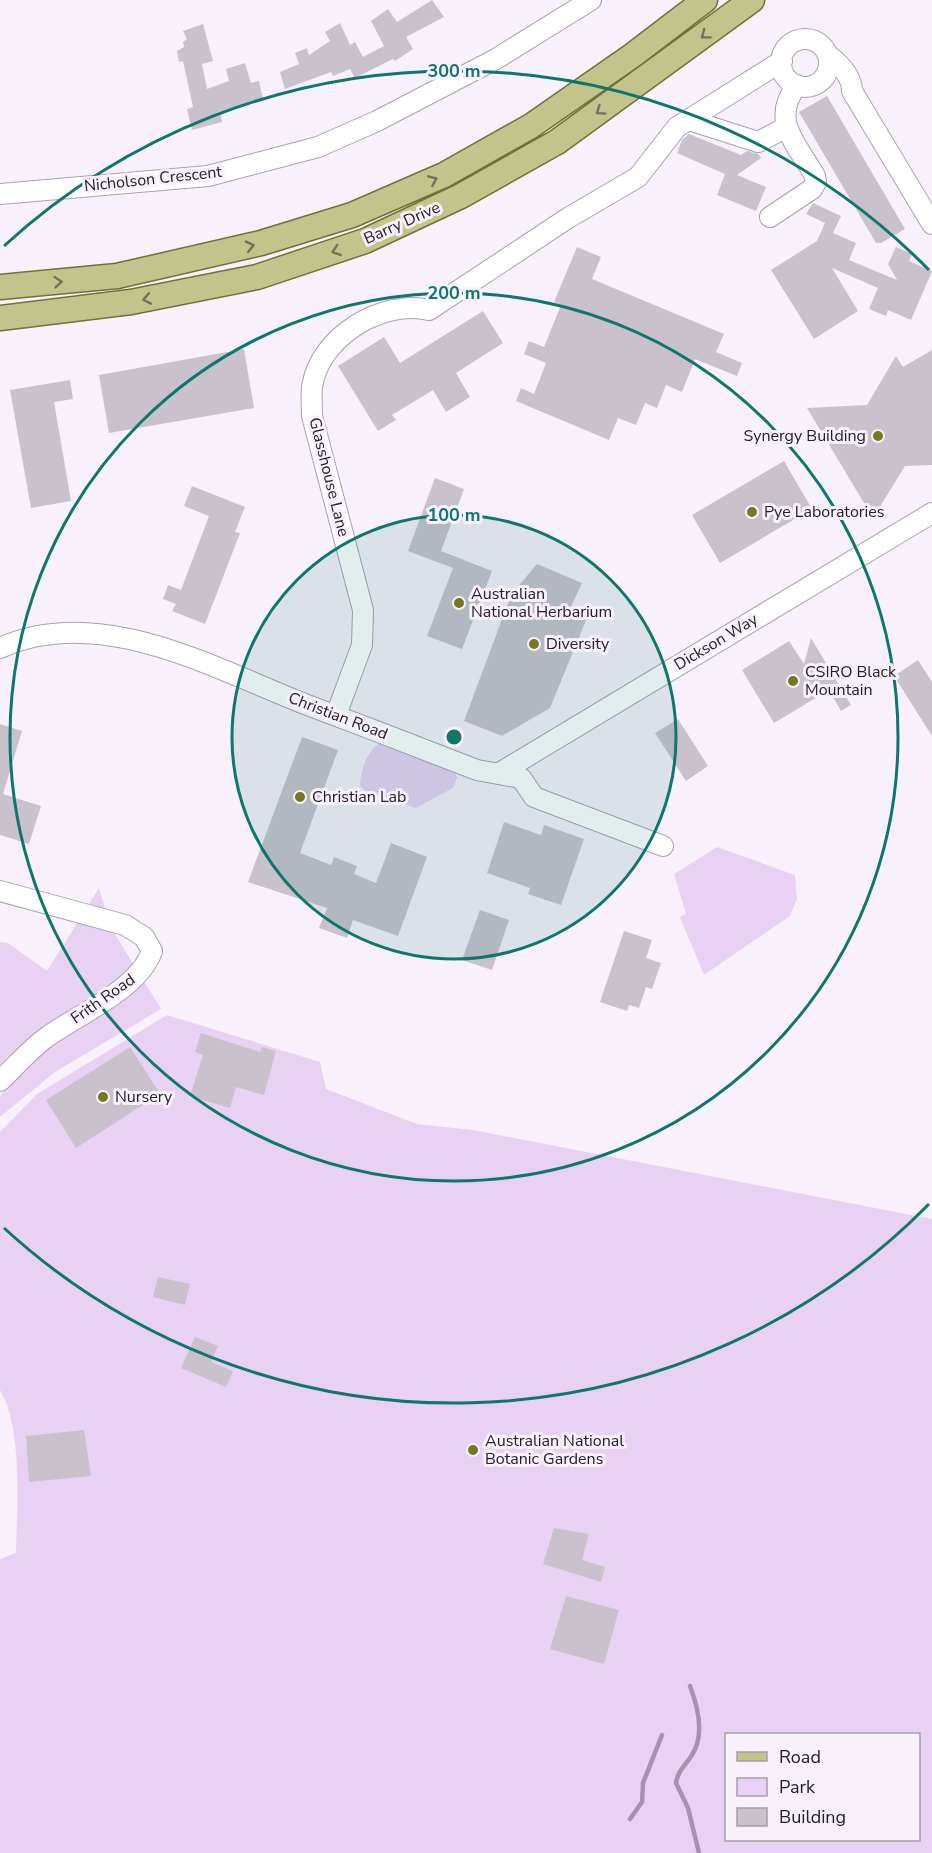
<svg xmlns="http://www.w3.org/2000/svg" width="932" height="1853" font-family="'Nunito Sans',sans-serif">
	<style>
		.green { fill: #e9d1f4; fill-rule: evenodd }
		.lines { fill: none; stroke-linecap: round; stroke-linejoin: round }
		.stream { stroke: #a890b2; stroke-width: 4.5 }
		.building { fill: #c9c2cc }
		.minor-casing { stroke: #a8a2ac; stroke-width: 22 }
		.major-casing { stroke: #707234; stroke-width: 27 }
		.minor { stroke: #fff; stroke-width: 20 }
		.major { stroke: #c2c48b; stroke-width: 24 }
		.oneway { stroke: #727258 }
		.ring { fill: none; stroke: #0f766e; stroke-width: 3 }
		.poi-dot { fill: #767820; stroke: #f8f1fb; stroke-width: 2 }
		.labels { text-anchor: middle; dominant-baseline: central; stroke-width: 6; stroke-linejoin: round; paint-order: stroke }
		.street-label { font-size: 16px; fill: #232124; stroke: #f8f1fb }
		.poi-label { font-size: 16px; fill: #232124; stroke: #f8f1fb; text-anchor: start }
		.centre { fill: #0f766e; stroke: #f8f1fb; stroke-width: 3 }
		.ring-label { font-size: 18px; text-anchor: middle; font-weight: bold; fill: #0f766e; stroke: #f8f1fb; stroke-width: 6; stroke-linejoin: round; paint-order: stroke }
	</style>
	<rect width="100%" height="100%" fill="#f8f1fb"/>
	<!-- green -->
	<path class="green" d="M384,741l71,31 2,6 -4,10 -37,20 -49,-16 -7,-6c0,-15 8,-40 24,-45z
		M717,847l78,28 2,24 -7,17 -86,59 -24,-58 6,-3 -12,-40z
		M99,888l11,38 51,83 -106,63 -55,45v-20l6,-10 -6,-2v-143l8,1 39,28z
		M167,1015l153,47 6,27 91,35 56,6 459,89v634h-932v-294l16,-6c1,-45 7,-125 -16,-163v-258l37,-38zM726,1734h192v106h-192z"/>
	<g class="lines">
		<!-- stream -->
		<path class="stream" d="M690,1686c8,21 15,49 2,69 -7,11 -14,15 -16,28l12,25 11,45
			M630,1819l12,-17 1,-19 19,-48"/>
	</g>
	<!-- building -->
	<path class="building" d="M432,0l12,17 -38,20 7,12 -18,12 -2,-2 -38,19 -5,-9 -17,7 -2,-4 -46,17 -5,-17 19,-8 -4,-11 12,-5 2,7 21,-14 -5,-9 15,-9 10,22 5,-3 8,15 21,-11 -13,-25 17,-12 9,13z
		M203,24l10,37 -11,3 5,25 22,-8 -3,-12 19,-6 6,20 8,-2 4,19 -43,12 2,10 -30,8 -5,-21 6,-2 -10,-46 -4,1 -2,-11 7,-4 -1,-5 4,-3 -4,-8z
		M827,96l78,133 -24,14h-5l-77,-131z
		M689,134l52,21 6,-4 11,3 3,4 -24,17 29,12 -10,24 -39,-16 8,-21 -48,-21 5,-13z
		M813,203l28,13 -8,17 23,10 -7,17 48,20 -9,-16 8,-17 16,7 -3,7 23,10 -21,49 -23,-10 -2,6 -17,-7 9,-21 -46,-20 26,43 -44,28 -43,-69 46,-29 8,-18 -19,-9z
		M577,247l24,10 -9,22 132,55 -8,18 26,11 -5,13 -42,-17 -13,33 -16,-7 -9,23 -12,-5 -9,22 -18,-7 -9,22 -93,-39 5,-13 13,6 12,-31 -22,-9 5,-13 15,6 17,-42 -7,-3z
		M483,311l20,32 -47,30 14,24 -24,15 -13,-22 -41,25 4,5 -18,11 -40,-65 46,-29 16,26z
		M244,349l10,59 -145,25 -10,-58z
		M932,350v115l-27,1 -32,52 -66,-110 60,-3 29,-49 7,11z
		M70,380l3,19 -19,3 17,99 -40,7 -21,-118z
		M784,461l28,48 -92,54 -28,-48z
		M435,478l29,11 -23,62 51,20 -30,78 -35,-13 26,-68 -45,-17z
		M192,486l53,21 -10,25 5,1 -35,91 -33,-13 4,-7 -13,-5 5,-14 13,5 28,-74 -25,-10z
		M537,564l45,19 -13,28 18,7 -37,90 -48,28 -38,-15 47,-126z
		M811,638l40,67 -10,6 -12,-21 -55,33 -32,-53 47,-29 15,23z
		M918,660l14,22v54l-38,-60z
		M678,719l30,47 -22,15 -31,-48z
		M0,724l22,7 -19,63 38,12 -12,38 -29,-9z
		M302,737l36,13 -38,103 31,12 3,-8 23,9 -3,8 22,9 15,-40 36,14 -29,79 -45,-16 -6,18 -28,-10 8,-20 -79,-26z
		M504,822l37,13 3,-10 40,14 -23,66 -33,-11 2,-6 -43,-15z
		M480,910l29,10 -17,50 -30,-10z
		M624,931l28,9 -6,18 15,5 -9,26 -6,-2 -7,21 -10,-3 -2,6 -27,-9z
		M201,1033l59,19 2,-5 14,4 -12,44 -28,-8 -6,21 -40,-12 13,-41 -8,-3z
		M130,1047l30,47 -84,54 -30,-48z
		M158,1277l32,7 -5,21 -32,-8z
		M195,1337l23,9 -7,16 22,9 -7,16 -45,-19z
		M84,1430l7,46 -62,6 -3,-46z
		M554,1528l35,6 -7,26 23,7 -4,15 -58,-18z
		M566,1596l53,14 -15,54 -54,-15z"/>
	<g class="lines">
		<!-- minor casing -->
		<g class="minor-casing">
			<path id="minor" d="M781 63a24 24 0 1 1 48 0a24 24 0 1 1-48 0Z
				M828,55c12,9 24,21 24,36l80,133
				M689,120l69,22 29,-15
				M0,194l208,-18 110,-29 59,-26 119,-62 95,-59
				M770,217l42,-28 4,-7 -1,-6c-19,-33 -45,-56 -18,-91
				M0,648c101,-46 216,22 310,58 56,21 111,42 167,64l44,8 13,19 129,49
				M336,715l26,-70 1,-35 -51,-194c0,-9 -1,-20 0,-29 7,-50 70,-88 117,-77l139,-92 70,-41 39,-50 105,-66
				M501,772l431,-259
				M0,891l125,34 19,12 8,14c-13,38 -73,63 -105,86 -17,12 -32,30 -47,44"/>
		</g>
		<!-- major casing -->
		<g class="major-casing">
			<path id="major" d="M0,287l117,-11 144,-33 91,-28 92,-40 87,-49 102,-71 72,-55
				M0,318l131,-16 126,-25 108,-36 96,-45 96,-54 195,-142"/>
		</g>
		<!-- minor -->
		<use href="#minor" class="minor"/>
		<!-- major -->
		<use href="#major" class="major"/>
	</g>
	<!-- one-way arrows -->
	<defs><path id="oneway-chevron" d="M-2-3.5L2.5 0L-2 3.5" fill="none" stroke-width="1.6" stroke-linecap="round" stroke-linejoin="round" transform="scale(1.5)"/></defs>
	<g class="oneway">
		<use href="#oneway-chevron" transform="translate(705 35) rotate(143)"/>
		<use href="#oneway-chevron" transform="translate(600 111) rotate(145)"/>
		<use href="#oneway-chevron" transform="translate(433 180) rotate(-23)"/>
		<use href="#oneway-chevron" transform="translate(250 246) rotate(-13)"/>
		<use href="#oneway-chevron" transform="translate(336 251) rotate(161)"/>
		<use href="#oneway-chevron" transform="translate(58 282) rotate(-5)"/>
		<use href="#oneway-chevron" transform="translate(147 299) rotate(169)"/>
	</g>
	<!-- distance rings -->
	<circle cx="454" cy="737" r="222" fill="#0f766e" fill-opacity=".12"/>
	<g class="ring">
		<circle cx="454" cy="737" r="222"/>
		<circle cx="454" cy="737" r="444"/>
		<path d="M929 1204A666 666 0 0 1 4 1228M4 246A666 666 0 0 1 929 270"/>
	</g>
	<!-- markers -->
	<g class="poi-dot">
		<circle cx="878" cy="436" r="6"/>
		<circle cx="752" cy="512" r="6"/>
		<circle cx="459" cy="603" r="6"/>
		<circle cx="534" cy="644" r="6"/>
		<circle cx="793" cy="681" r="6"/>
		<circle cx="300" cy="797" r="6"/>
		<circle cx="103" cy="1097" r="6"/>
		<circle cx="473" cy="1450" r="6"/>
	</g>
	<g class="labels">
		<!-- street labels -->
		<g class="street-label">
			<text transform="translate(153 179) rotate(-6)">Nicholson Crescent</text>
			<text transform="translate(402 223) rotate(-24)">Barry Drive</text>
			<text transform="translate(329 477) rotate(76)">Glasshouse Lane</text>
			<text transform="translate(716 642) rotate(-31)">Dickson Way</text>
			<text transform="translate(338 716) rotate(21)">Christian Road</text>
			<text transform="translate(103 999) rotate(-35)">Frith Road</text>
		</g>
		<!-- poi labels -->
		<g class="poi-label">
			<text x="866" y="436" text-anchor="end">Synergy Building</text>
			<text x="764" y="512">Pye Laboratories</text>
			<text x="471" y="594">Australian<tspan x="471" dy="18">National Herbarium</tspan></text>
			<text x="546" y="644">Diversity</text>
			<text x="805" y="672">CSIRO Black<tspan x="805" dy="18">Mountain</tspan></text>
			<text x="312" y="797">Christian Lab</text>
			<text x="115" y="1097">Nursery</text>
			<text x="485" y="1441">Australian National<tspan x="485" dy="18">Botanic Gardens</tspan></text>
		</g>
	</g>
	<circle cx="454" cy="737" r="9" class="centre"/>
	<g class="ring-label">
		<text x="454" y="77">300 m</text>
		<text x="454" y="299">200 m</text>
		<text x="454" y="521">100 m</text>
	</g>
	<!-- legend -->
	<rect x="725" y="1733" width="195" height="108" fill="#f8f1fb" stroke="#a39ea5" stroke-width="1.5"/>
	<rect x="737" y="1752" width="30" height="9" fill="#c2c48b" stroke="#a39ea5" stroke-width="1.5"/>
	<text x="779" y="1763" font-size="18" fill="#232124">Road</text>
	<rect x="737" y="1778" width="30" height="18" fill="#e9d1f4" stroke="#a39ea5" stroke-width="1.5"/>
	<text x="779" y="1793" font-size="18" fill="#232124">Park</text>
	<rect x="737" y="1808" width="30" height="18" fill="#c9c2cc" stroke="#a39ea5" stroke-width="1.5"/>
	<text x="779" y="1823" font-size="18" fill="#232124">Building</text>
</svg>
